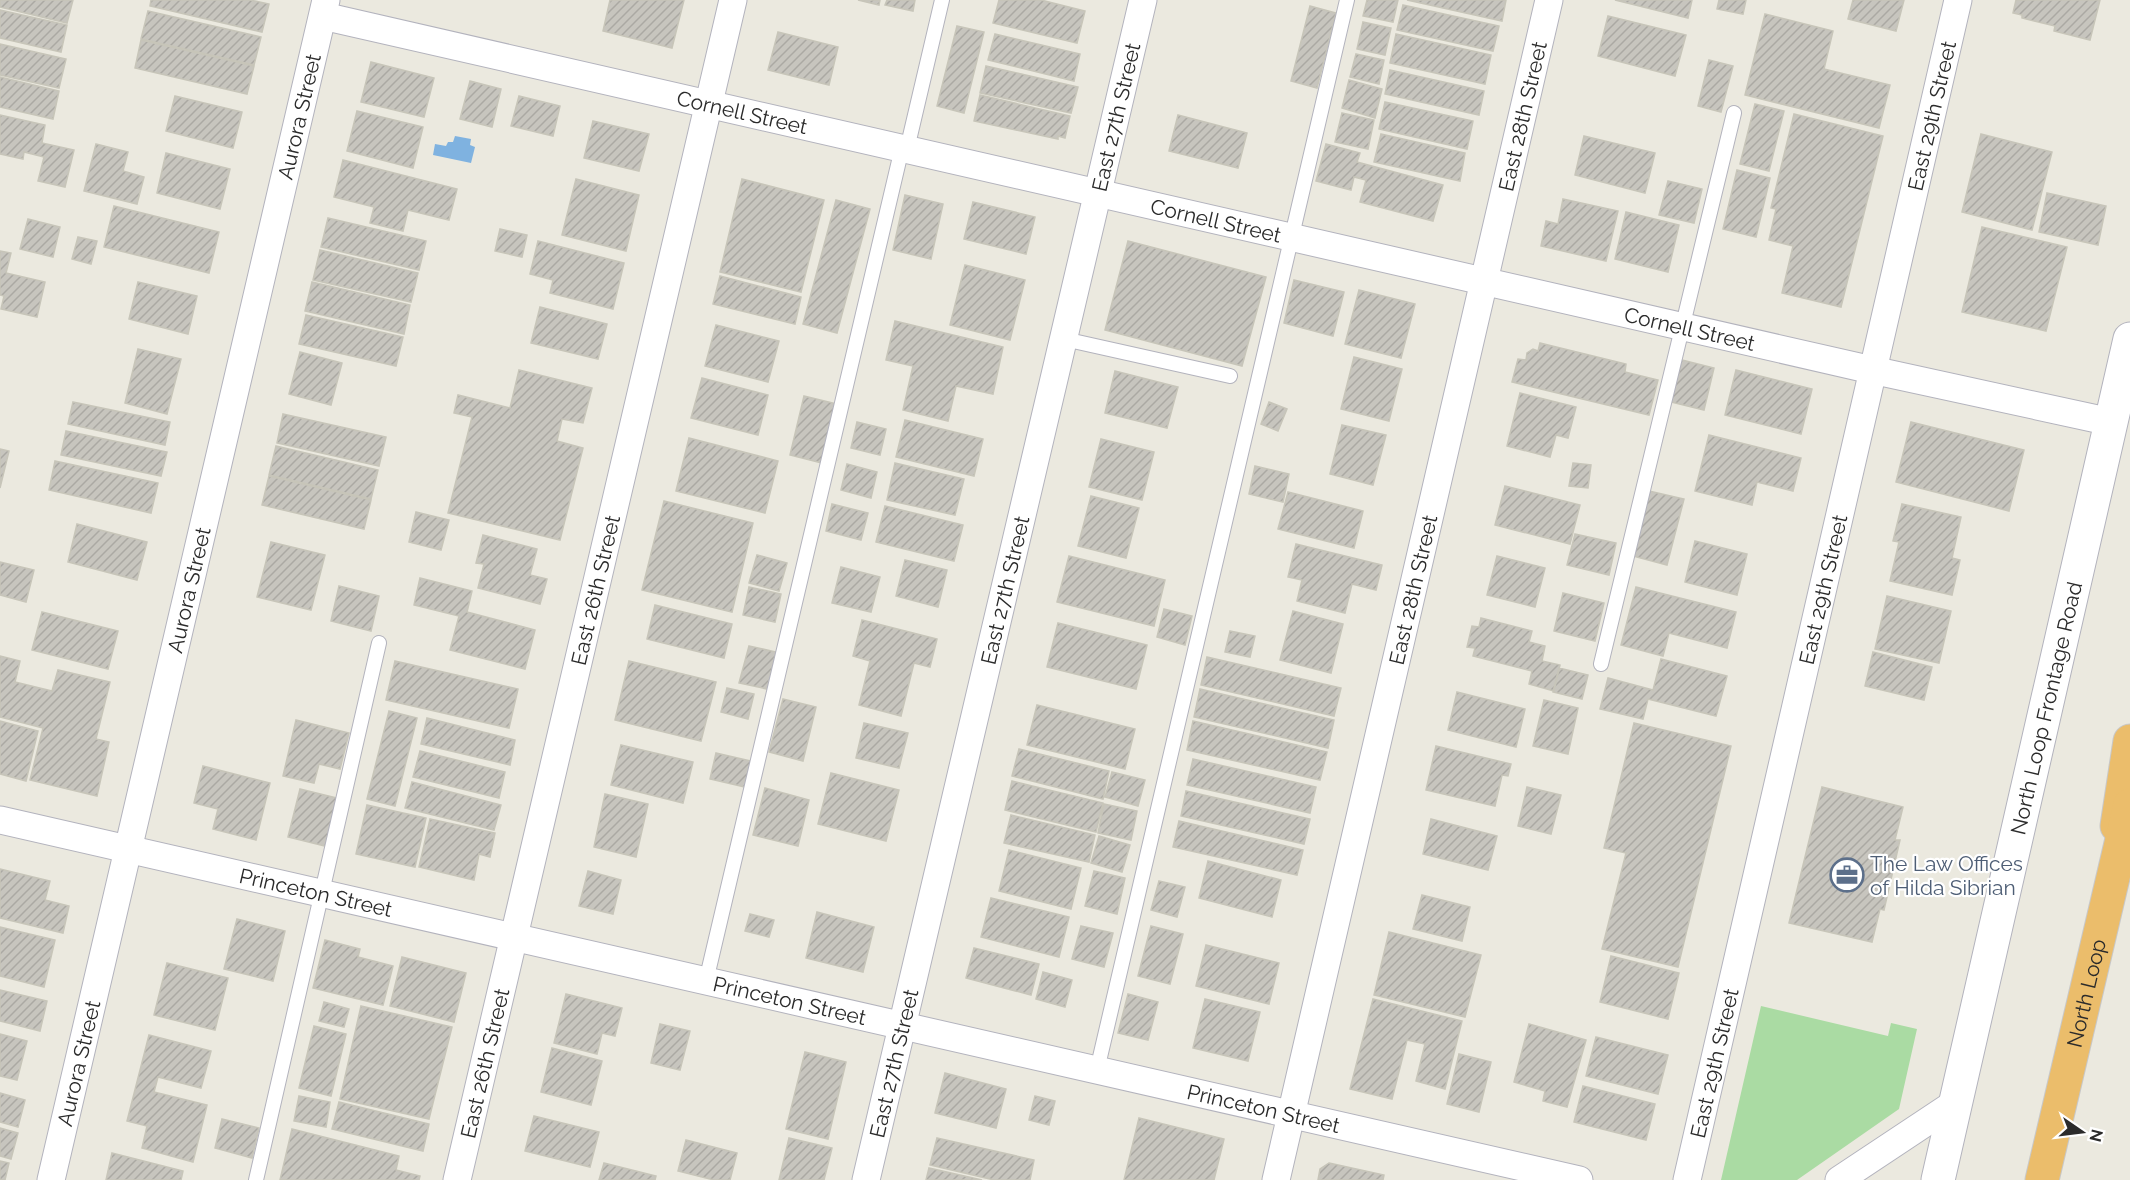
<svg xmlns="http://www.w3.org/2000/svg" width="2130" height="1180" font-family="Raleway,sans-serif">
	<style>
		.grass { fill: #aadba3 }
		.water { fill: #7fb2e0 }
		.building { fill: url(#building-hatch); stroke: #c7c5b9; stroke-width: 1.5 }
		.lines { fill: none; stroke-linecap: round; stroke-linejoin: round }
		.lane-casing { stroke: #b3b3bd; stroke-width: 16 }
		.street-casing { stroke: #b3b3bd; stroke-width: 29 }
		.secondary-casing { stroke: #b3b3bd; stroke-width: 35 }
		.highway-casing { stroke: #c8c8c8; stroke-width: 35 }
		.lane { stroke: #fff; stroke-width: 14 }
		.street { stroke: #fff; stroke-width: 27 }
		.secondary { stroke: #fff; stroke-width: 33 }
		.highway { stroke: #ebbd6b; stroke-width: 33 }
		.labels { text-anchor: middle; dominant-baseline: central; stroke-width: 4.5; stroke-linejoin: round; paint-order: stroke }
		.street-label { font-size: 21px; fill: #2b2b2b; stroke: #fff }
		.service-label { font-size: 21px; fill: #4e5e75; stroke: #fff; text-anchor: start }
	</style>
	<defs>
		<pattern id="building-hatch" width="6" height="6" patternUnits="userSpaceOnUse" patternTransform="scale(1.5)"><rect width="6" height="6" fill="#c7c5be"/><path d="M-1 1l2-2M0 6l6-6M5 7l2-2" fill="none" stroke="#aba9a3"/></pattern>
	</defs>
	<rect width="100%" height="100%" fill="#ebe9df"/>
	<!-- grass -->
	<path class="grass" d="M1761,1006l127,30 3,-13 26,6 -18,80 -102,71h-76z"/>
	<!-- water -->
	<path class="water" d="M455,136l16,3 -1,6 5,2 -4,16 -38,-8 2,-11 11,2 2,-4h5z"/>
	<!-- building -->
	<path class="building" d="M0,0h73l-6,23 -67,-16z
		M151,0h99l19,4 -7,28 -112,-26z
		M610,0h74l-12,48 -69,-17z
		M858,0h22l-1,5z
		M887,0h28l-2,11 -28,-6z
		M999,0h42l44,11 -8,32 -84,-20z
		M1367,0h31l-5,22 -30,-6z
		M1407,0h99l-4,21z
		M1615,0h77l-4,18z
		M1719,0h27l-3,14 -26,-5z
		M1853,0h51l-8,31 -48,-12z
		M2016,0h84l-10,40 -36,-9 1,-5 -33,-8v-3l-9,-2z
		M1403,5l96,21 -6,25 -96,-21z
		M1310,6l26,7 -19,75 -26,-7z
		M0,10l67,15 -6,27 -61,-14z
		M148,11l113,26 -7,28 -113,-26z
		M1765,14l68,17 -9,38 66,16 -11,43 -134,-33z
		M1608,16l78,19 -11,41 -77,-20z
		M1363,22l28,6 -6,27 -28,-6z
		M957,26l27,6 -20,81 -27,-7z
		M778,32l60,15 -9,38 -61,-15z
		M995,34l85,20 -6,27 -86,-21z
		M1396,34l95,21 -6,29 -95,-21z
		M141,40l113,26 -7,28 -112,-26z
		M0,44l66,15 -7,29 -59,-13z
		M1356,54l28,6 -5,24 -29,-7z
		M1709,60l24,6 -12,46 -23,-6z
		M371,62l63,16 -10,39 -63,-15z
		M986,66l92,21 -7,26 -91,-20z
		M1390,70l94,21 -5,24 -94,-21z
		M0,77l59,14 -6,28 -53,-12z
		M1349,80l33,9 -7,29 -33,-10z
		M470,81l31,8 -9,38 -32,-8z
		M980,95l90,21 -5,22 -7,-2v3l-84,-18z
		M175,96l67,16 -9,36 -67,-17z
		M519,96l41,10 -7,30 -42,-10z
		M1385,102l88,19 -6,28 -88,-20z
		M1755,104l29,7 -15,60 -29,-7z
		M357,111l66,16 -10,41 -66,-17z
		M1342,113l32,7 -6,29 -33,-7z
		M1794,114l89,22 -42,171 -59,-14 11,-47 -24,-6 7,-31 -5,-1z
		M0,115l45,10 -3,18 32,7 -9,37 -27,-6 6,-24 -20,-5 -1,7 -23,-5z
		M1178,115l69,18 -9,35 -69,-17z
		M593,121l56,13 -10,37 -55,-13z
		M1381,134l84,19 -5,28 -86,-19z
		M1981,134l71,18 -20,78 -70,-18z
		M1584,136l71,17 -10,40 -70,-18z
		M96,144l32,8 -5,19 21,6 -7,27 -53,-13z
		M1326,144l34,9 -3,9 86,23 -10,36 -73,-19 6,-22 -12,-3 -3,13 -35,-9z
		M166,153l64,16 -10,40 -63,-16z
		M343,160l114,29 -8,31 -41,-10 -5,21 -33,-8 4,-16 -40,-10z
		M1737,170l33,8 -14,59 -33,-8z
		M576,179l63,16 -13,56 -64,-16z
		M742,179l82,21 -23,92 -81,-20z
		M1668,181l34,8 -8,34 -35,-8z
		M2047,193l59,13 -8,39 -59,-13z
		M905,195l38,9 -12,55 -38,-9z
		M1563,199l55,12 -12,50 -65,-15 5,-25 12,3z
		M836,200l34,9 -33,124 -34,-9z
		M973,202l62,15 -9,37 -62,-15z
		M114,206l105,26 -10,41 -105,-26z
		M1626,212l53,13 -11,47 -53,-13z
		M328,218l98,23 -7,29 -98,-23z
		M28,219l32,8 -7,30 -33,-8z
		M1982,227l85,20 -21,84 -84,-19z
		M500,229l27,6 -5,22 -27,-6z
		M78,237l19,4 -6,23 -19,-5z
		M538,241l86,22 -11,46 -63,-16 3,-13 -23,-6z
		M1128,241l138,36 -24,89 -137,-36z
		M320,250l98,23 -7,29 -98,-22z
		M0,251l11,2 -5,20 39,9 -8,35 -36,-8 3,-13 -4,-1z
		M965,265l60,15 -15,60 -60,-15z
		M720,276l81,21 -6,27 -82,-20z
		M1294,280l50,12 -11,44 -49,-13z
		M138,282l59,14 -9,38 -59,-15z
		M312,282l98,23 -6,29 -99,-23z
		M1359,290l56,14 -14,54 -56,-14z
		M540,307l67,17 -9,35 -67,-16z
		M306,315l97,22 -7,29 -97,-22z
		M895,321l108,26 -10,47 -37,-8 -8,35 -45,-11 10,-44 -27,-6z
		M716,325l63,16 -11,41 -63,-16z
		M1540,343l86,21 -1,8 33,8 -9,35 -137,-33 6,-23 8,1 1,-7 6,-4 5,2z
		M138,349l43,10 -14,55 -42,-11z
		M300,352l42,11 -11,42 -42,-11z
		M1354,357l48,12 -13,52 -48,-12z
		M1682,360l32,8 -10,42 -33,-8z
		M519,370l73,18 -9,35 -21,-4 -5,22 26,7 -23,92 -112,-27 24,-96 -18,-4 4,-18 52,13z
		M1736,370l76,19 -11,45 -76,-19z
		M1115,371l63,16 -11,41 -62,-15z
		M702,378l66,17 -10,40 -67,-17z
		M1520,393l56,14 -8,31 -12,-3 -6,22 -43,-11z
		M804,396l33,8 -15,59 -32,-8z
		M73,402l97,20 -5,23 -97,-21z
		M1269,402l18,7 -9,22 -17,-7z
		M283,414l103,23 -7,29 -102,-23z
		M905,420l78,19 -9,37 -78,-19z
		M857,422l29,7 -6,26 -29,-7z
		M1911,422l113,28 -15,61 -113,-29z
		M1342,425l44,10 -13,50 -43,-11z
		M66,431l101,21 -6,24 -100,-21z
		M1709,435l92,23 -8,33 -36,-9 -5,23 -57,-14z
		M689,438l89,23 -13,52 -89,-22z
		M1101,439l53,13 -12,48 -53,-13z
		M276,446l102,24 -7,29 -102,-24z
		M0,449l9,2 -9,37z
		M55,461l103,22 -7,30 -102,-23z
		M895,463l69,16 -9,36 -68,-15z
		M1573,463l18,2 -3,23 -19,-2z
		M847,464l30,8 -6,26 -30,-8z
		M1255,466l34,8 -6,28 -34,-8z
		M269,476l102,24 -7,29 -102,-24z
		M1505,486l75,19 -10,39 -75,-19z
		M1649,491l35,8 -17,66 -34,-9z
		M1288,492l75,19 -9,37 -76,-19z
		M1091,496l48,12 -13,50 -48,-12z
		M664,501l89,22 -21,89 -90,-22z
		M832,504l36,9 -7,27 -35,-9z
		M1902,504l59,13 -9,41 8,2 -8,35 -62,-14 9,-39 -6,-1z
		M885,506l78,19 -9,36 -78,-19z
		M416,512l33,8 -8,30 -32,-8z
		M77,524l70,18 -10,38 -69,-18z
		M1575,534l41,9 -7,32 -42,-10z
		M483,535l54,14 -7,26 17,4 -7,25 -62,-16 6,-24 -8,-1z
		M1695,541l52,13 -10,41 -52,-13z
		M271,542l54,13 -14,55 -54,-13z
		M1296,544l86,21 -6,25 -24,-6 -7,29 -48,-12 5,-21 -14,-3z
		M757,555l30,8 -8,28 -30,-8z
		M1069,556l96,24 -11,46 -97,-24z
		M1497,556l48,12 -10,39 -48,-12z
		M905,560l42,10 -9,37 -42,-11z
		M0,562l34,8 -8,32 -26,-7z
		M841,567l39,10 -9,35 -39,-9z
		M420,578l52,13 -5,21 68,18 -10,39 -75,-19 9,-34 -45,-11z
		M339,586l40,10 -8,35 -40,-10z
		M749,587l32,7 -6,28 -32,-7z
		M1636,587l100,25 -9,36 -58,-15 -6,23 -42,-11z
		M1563,593l41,10 -9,38 -41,-10z
		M1887,596l64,15 -12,52 -64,-14z
		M655,605l77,19 -8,34 -77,-19z
		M1164,609l28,7 -7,29 -28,-8z
		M1293,611l50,13 -12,49 -51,-13z
		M42,612l76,19 -10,38 -76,-19z
		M1481,618l51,13 -3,11 16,4 -3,15 18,4 -6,26 -25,-7 3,-13 -59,-15 2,-8 -8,-1 5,-21 7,1z
		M862,620l75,19 -7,28 -16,-4 -13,53 -42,-11 11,-44 -17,-5z
		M1058,623l89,22 -11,44 -89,-22z
		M1230,631l25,5 -5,21 -25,-5z
		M749,646l27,6 -9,37 -28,-6z
		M1873,652l59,15 -8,33 -59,-14z
		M0,656l20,5 -5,21 37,9 6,-21 52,12 -14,57 13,3 -12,54 -67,-16 13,-52 -43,-11z
		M1207,657l134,31 -7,28 -133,-31z
		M1661,659l66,17 -11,40 -68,-17 -5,20 -43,-10 8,-31 45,12z
		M395,661l123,28 -9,39 -123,-28z
		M629,661l87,21 -15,59 -86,-21z
		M1559,668l29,7 -6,24 -29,-7z
		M727,688l27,6 -6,25 -27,-7z
		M1200,689l134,31 -6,28 -134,-31z
		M1457,692l68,17 -9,38 -68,-17z
		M783,699l33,8 -13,54 -34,-9z
		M1544,700l34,8 -10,46 -35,-8z
		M1037,705l98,24 -10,40 -98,-24z
		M389,711l28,7 -22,88 -28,-7z
		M427,718l88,22 -5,25 -89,-21z
		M296,720l53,13 -9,36 -21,-5 -5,19 -31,-7z
		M0,721l38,10 -12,50 -26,-7z
		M1193,721l134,31 -7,28 -133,-30z
		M864,723l44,10 -9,35 -43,-10z
		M1634,723l97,23 -53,221 -76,-18 24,-96 -22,-5z
		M621,745l72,17 -10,41 -72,-18z
		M1436,746l75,18 -3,12 -6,-1 -7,31 -69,-16z
		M1019,749l90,22 -6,28 -91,-23z
		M420,751l85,21 -6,26 -86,-21z
		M716,753l35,8 -6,26 -35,-8z
		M1193,759l123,28 -6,26 -123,-28z
		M203,766l67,17 -14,57 -43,-11 5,-20 -24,-6z
		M1112,772l33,8 -7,26 -33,-9z
		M831,773l68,17 -13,51 -68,-17z
		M1012,781l91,22 -7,29 -91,-22z
		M412,782l89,23 -7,25 -89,-22z
		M1527,787l34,8 -10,39 -33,-8z
		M1822,787l81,20 -8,33h5l-16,70 -4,-1 -8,33 -83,-19z
		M765,788l44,12 -11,46 -45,-11z
		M300,789l37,9 -12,48 -37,-9z
		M1186,791l124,28 -6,25 -123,-28z
		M605,794l43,10 -12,53 -42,-10z
		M1104,804l33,7 -6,29 -33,-7z
		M367,805l59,13 -11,49 -59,-13z
		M1011,815l84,20 -6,27 -85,-19z
		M430,819l65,14 -5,24 -11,-3 -5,26 -55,-13z
		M1431,819l66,17 -9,34 -65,-16z
		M1179,821l124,29 -6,25 -124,-28z
		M1099,836l31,9 -8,27 -31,-9z
		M1009,850l72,18 -10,41 -72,-18z
		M1208,861l73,19 -9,37 -73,-19z
		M0,869l50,12 -5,19 24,6 -6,27 -63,-15z
		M588,871l33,9 -8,34 -34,-8z
		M1094,871l31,7 -8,36 -32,-8z
		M1159,881l26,6 -8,30 -26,-7z
		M1422,895l48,12 -8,34 -49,-12z
		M991,898l78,19 -10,40 -78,-20z
		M817,912l57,15 -11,45 -57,-14z
		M750,914l24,6 -5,17 -24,-6z
		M237,919l48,12 -12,50 -49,-12z
		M1081,926l32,7 -9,34 -32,-8z
		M1151,926l32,8 -13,50 -32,-8z
		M0,927l55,13 -11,47 -44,-11z
		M1389,932l92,23 -16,62 -91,-22z
		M325,940l35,9 -2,8 35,9 -10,39 -70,-17z
		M1206,945l73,18 -10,41 -73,-18z
		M974,948l65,16 -8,31 -65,-17z
		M1611,956l68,17 -11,46 -68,-17z
		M402,957l64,16 -12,49 -64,-16z
		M167,963l61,15 -13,52 -61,-15z
		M1043,972l29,8 -7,27 -29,-8z
		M0,990l47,11 -7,30 -40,-10z
		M566,994l56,14 -7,28 -13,-3 -5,21 -43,-11z
		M1128,994l30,8 -10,38 -30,-7z
		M1205,999l55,13 -12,49 -55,-13z
		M1373,999l89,22 -17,68 -29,-8 9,-37 -18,-4 -15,59 -42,-10z
		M324,1002l25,7 -5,18 -25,-6z
		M361,1006l91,21 -23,92 -89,-20z
		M660,1024l30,7 -10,39 -29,-7z
		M1529,1024l57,16 -19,67 -24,-6 2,-10 -31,-9z
		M314,1026l32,8 -15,62 -32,-8z
		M0,1034l27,7 -10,39 -17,-4z
		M149,1035l62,16 -10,37 -43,-11 -4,15 53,13 -14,57 -51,-14 5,-22 -20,-5z
		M1596,1037l72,18 -10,39 -72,-18z
		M552,1048l50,13 -11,44 -50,-13z
		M805,1052l41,10 -18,77 -42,-10z
		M1459,1054l32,8 -12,50 -32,-8z
		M945,1073l61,16 -10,39 -61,-15z
		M1583,1086l72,18 -9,36 -72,-18z
		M0,1093l25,7 -7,27 -18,-5z
		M299,1096l31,6 -4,25 -32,-6z
		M1035,1096l20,5 -6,24 -20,-5z
		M339,1102l90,22 -6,27 -91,-22z
		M534,1116l65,16 -9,35 -65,-16z
		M1139,1118l85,21 -10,41h-90z
		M222,1119l37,9 -7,30 -37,-10z
		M0,1128l18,5 -7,26 -11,-3z
		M292,1129l107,27 -3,14 24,6 -1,4h-139z
		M789,1138l43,10 -8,32h-45z
		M937,1138l97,22 -4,20h-36l-64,-15z
		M686,1140l51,13 -7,27h-16l-36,-9z
		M112,1153l71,18 -2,9h-75z
		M0,1161l9,2 -4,17h-5z
		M604,1163l52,13 -1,4h-56z
		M1329,1163l55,12 -1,5h-65l2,-11z
		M929,1168l53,12h-56z"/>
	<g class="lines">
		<!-- lane casing -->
		<g class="lane-casing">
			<path id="lane" d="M907,149l35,-149
				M1064,339l166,37
				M1601,664l133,-551
				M706,981l196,-833
				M1097,1070l250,-1070
				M256,1180l123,-537"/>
		</g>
		<!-- street casing -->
		<g class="street-casing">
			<g id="street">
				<path id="s1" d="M323,16l1549,354 239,52"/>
				<path id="s2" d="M0,820l1579,360"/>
				<path id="s3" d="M51,1180l275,-1180"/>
				<path id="s4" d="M457,1180l276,-1180"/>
				<path id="s5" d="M866,1180l277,-1180"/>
				<path id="s6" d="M1276,1180l273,-1180"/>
				<path id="s7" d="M1687,1180l271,-1180"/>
				<path d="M1839,1180l116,-77"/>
			</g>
		</g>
		<!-- secondary casing -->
		<g class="secondary-casing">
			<g id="secondary">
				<path id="s8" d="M1938,1180l192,-841"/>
			</g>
		</g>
		<!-- highway casing -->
		<g class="highway-casing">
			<g id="highway">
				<path d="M2117,826l13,-85"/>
				<path id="s9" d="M2042,1180l88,-375"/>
			</g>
		</g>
		<!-- lane -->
		<use href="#lane" class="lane"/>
		<!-- street -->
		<use href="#street" class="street"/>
		<!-- secondary -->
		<use href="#secondary" class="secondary"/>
		<!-- highway -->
		<use href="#highway" class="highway"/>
	</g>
	<!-- icons -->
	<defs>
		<g id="office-ring" transform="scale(1.725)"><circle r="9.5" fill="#fff" stroke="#5c6f8a" stroke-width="1.5"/><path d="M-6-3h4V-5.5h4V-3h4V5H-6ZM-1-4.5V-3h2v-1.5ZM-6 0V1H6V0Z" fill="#5c6f8a"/></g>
	</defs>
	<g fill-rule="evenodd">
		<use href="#office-ring" x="1847" y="875"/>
	</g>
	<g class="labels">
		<!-- street labels -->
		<g class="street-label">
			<text stroke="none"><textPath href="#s1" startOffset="430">Cornell Street</textPath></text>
			<text stroke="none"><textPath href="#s7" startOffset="1092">East 29th Street</textPath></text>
			<text stroke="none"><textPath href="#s3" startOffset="1092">Aurora Street</textPath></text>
			<text stroke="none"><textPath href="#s5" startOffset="1092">East 27th Street</textPath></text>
			<text stroke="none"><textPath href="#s6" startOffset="1092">East 28th Street</textPath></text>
			<text stroke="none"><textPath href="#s1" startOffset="916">Cornell Street</textPath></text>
			<text stroke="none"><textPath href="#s1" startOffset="1402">Cornell Street</textPath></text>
			<text stroke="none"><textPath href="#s3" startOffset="606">Aurora Street</textPath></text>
			<text stroke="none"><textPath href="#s4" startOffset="606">East 26th Street</textPath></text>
			<text stroke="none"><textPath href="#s5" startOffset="606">East 27th Street</textPath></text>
			<text stroke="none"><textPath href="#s6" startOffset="606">East 28th Street</textPath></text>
			<text stroke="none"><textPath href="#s7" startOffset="606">East 29th Street</textPath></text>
			<text stroke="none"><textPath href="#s8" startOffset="484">North Loop Frontage Road</textPath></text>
			<text stroke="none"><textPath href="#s2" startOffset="324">Princeton Street</textPath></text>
			<text stroke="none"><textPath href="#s9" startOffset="192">North Loop</textPath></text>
			<text stroke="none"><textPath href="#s2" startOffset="810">Princeton Street</textPath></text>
			<text stroke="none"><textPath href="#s3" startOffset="120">Aurora Street</textPath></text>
			<text stroke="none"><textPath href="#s4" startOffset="120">East 26th Street</textPath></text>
			<text stroke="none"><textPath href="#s5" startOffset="120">East 27th Street</textPath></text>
			<text stroke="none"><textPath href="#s7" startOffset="120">East 29th Street</textPath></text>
			<text stroke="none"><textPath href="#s2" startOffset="1296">Princeton Street</textPath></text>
		</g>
		<!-- service labels -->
		<g class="service-label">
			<text x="1870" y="863">The Law Offices<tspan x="1870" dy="24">of Hilda Sibrian</tspan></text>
		</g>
	</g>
	<!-- north arrow -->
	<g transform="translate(2082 1132) rotate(104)" stroke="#ffffff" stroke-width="4.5" paint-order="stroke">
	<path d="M0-4.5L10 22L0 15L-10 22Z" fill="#2b2b2b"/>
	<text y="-9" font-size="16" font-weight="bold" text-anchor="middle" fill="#2b2b2b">N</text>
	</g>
</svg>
